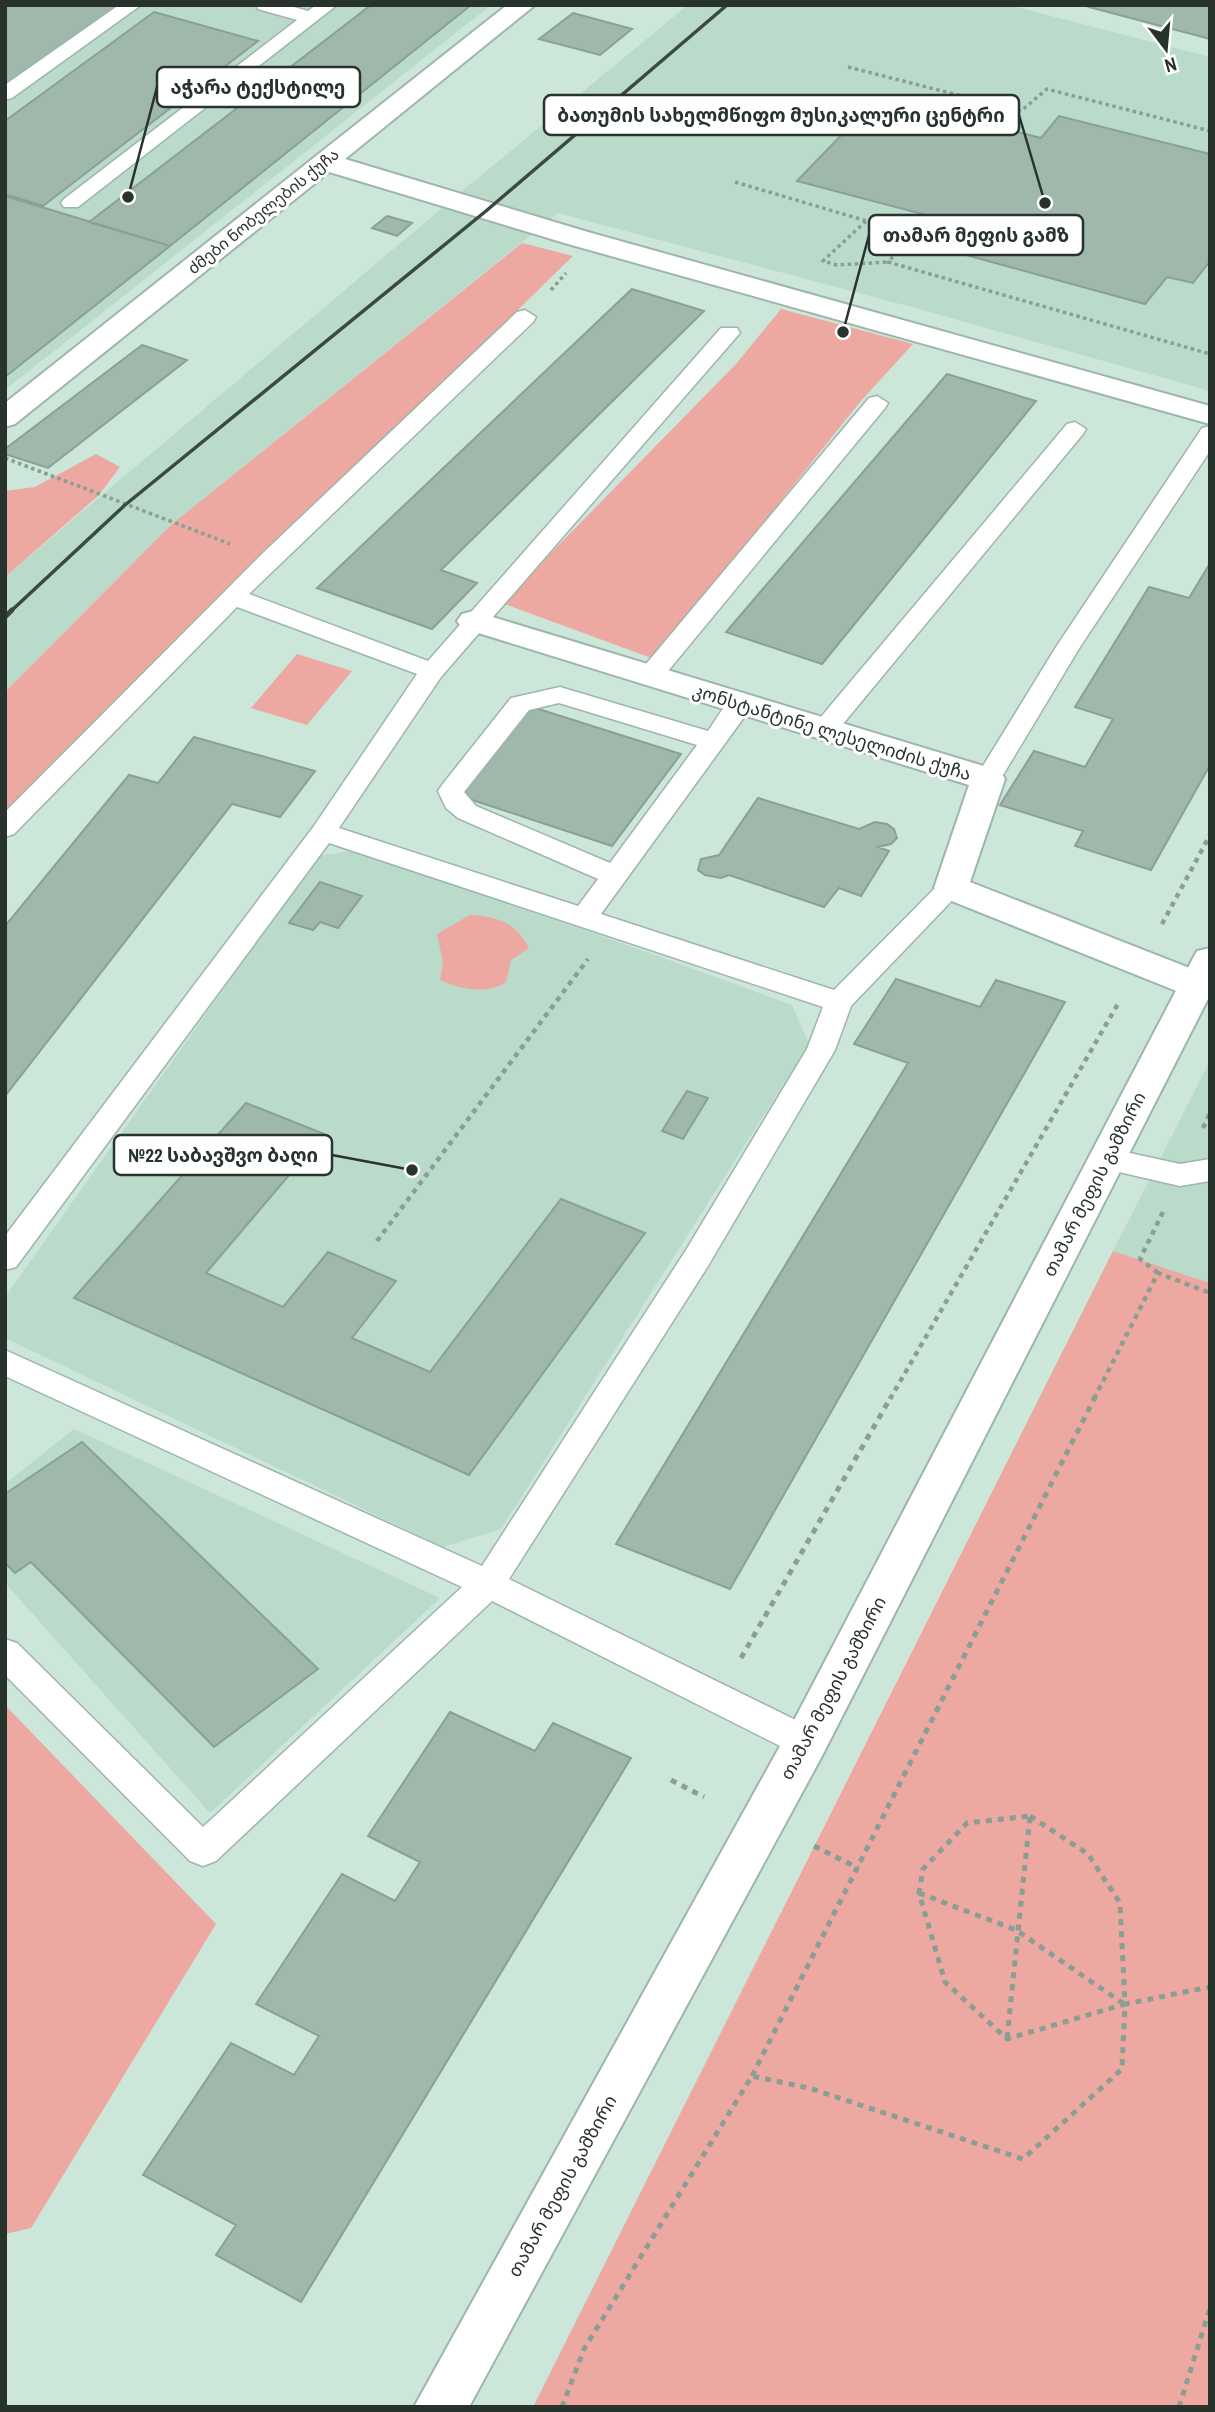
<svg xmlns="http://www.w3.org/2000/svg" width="1215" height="2412" font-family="'Archivo Narrow','Noto Sans Georgian',sans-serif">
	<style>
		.built { fill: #badaca }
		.green { fill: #eda8a1 }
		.building { fill: #a0b8ac; stroke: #89a195; stroke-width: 2 }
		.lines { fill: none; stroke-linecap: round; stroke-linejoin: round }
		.lane-casing { stroke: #9db6a9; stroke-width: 3 }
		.street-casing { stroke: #9db6a9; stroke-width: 4 }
		.secondary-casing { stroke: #9db6a9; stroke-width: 4 }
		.primary-casing { stroke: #9db6a9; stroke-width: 4 }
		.path-far2 { stroke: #8a9e94; stroke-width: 3.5; stroke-dasharray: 3.5 3.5; stroke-linecap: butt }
		.path-far1 { stroke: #8a9e94; stroke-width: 4.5; stroke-dasharray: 5 5; stroke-linecap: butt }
		.path { stroke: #8a9e94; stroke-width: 5; stroke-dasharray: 6 6; stroke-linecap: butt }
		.lane { fill: #fff; fill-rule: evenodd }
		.street { fill: #fff; fill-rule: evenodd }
		.secondary { fill: #fff; fill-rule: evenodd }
		.primary { fill: #fff; fill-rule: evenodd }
		.rail-far1 { stroke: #3c4842; stroke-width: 3.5 }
		.rail { stroke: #3c4842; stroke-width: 5 }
		.labels { text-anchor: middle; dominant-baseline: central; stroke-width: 6; stroke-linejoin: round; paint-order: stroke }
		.far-street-label { font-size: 16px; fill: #29332e; stroke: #fff }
		.street-label { font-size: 18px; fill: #29332e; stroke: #fff }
		.leader { fill: none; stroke: #29332e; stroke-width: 2.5 }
		.callout-dot { fill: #29332e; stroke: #fff; stroke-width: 2.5 }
		.callout { fill: #fff; stroke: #29332e; stroke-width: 2.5 }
		.callout-label { font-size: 19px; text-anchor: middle; font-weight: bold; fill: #29332e }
	</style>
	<rect width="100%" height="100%" fill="#cce6d9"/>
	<!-- built -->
	<path class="built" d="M5,5h486l-486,385z
		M688,5h320l202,52v334l-291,-82 -361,-96 -386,311 -167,168v-115l462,-390z
		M363,849l429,156 17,39 -308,485 -58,18 -438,-209v-41l313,-441z
		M1210,1061v222l-97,-32z
		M74,1429l366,169 -230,215 -205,-230v-99z"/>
	<!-- green -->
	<path class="green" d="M522,243l51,13 -568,555v-119l167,-168z
		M781,309l132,35 -53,58 -206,257 -152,-56 234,-239z
		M96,454l24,13 -21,28 -94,82v-86l30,-4z
		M297,654l55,17 -45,54 -56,-17z
		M470,915c27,1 46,8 59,33l-18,12 -5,22c-17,13 -47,7 -66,-2l3,-18 -6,-28z
		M1113,1251l97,32v1124h-677z
		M5,1705l211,219 -185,304 -26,6z"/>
	<!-- building -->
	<path class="building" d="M5,5h114l-114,81z
		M371,5h100l-301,241 -81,-24z
		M1085,5h125v34l-121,-32z
		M154,12l104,29 -215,165 -38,-12v-73z
		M573,13l59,16 -32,26 -61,-16z
		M879,96l162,42 18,-22 151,38v107l-17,22 -26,-6 -22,27 -201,-55 20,-24 -167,-44z
		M5,196l165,50 -165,131z
		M387,216l25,7 -15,13 -25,-8z
		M632,289l72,22 -263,259 36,13 -45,46 -115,-41z
		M142,345l45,15 -139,108 -43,-14v-5z
		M947,374l89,27 -214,263 -96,-32z
		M1210,563v202l-59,105 -76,-24 8,-15 -83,-26 34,-54 51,16 28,-48 -38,-12 74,-120 40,11z
		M529,706l152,48 -69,92 -155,-51z
		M194,737l121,34 -35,46 -48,-13 -227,292v-170l124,-151 29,8z
		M758,798l101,31 16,-7 12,2 7,5 3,9 -6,6 -13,3 11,4 -28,45 -22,-8 -15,19 -95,-32 -8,3 -16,-3 -7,-5 3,-11 18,-4z
		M320,882l42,14 -24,32 -18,-6 -7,8 -24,-7z
		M896,979l84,28 16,-27 69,22 -335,587 -114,-45 292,-481 -54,-19z
		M687,1091l21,7 -25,41 -21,-8z
		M246,1103l78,31 -118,139 77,34 45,-55 68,29 -44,57 78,34 131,-173 84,34 -176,242 -395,-177z
		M82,1442l236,227 -104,78 -183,-185 -16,11 -10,-10v-69z
		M450,1712l85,39 18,-28 78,35 -330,544 -85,-47 20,-30 -93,-50 88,-132 63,32 25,-39 -63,-32 86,-130 53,27 25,-39 -52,-26z"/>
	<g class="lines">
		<!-- lane casing -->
		<g class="lane-casing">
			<path id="lane" d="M119,5h22l-129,93 -7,2v-15z
				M256,5h31l21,6 8,-6h21l-259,202h-14l-3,-4 3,-4 233,-179 -39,-11z
				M525,310l11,7 -3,5 -284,272 179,67 293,-333h16l3,5 -299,344 -102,151 239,78 20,-27 -140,-61 -12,-10 -8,-17 4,-6 69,-87 49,-11 148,44c11,-15 19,-37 41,-32l4,6 -152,209 233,76 107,-108 10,-3 10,3 3,6 -113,118 -16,44 -127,216 -199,313 309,152 5,11 -5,11 -12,4 -12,-4 -302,-152 -276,260 -13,5 -13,-5 -185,-186v-36l12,4 186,184 259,-240 -457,-211v-26l477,216 204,-316 121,-201 16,-42 -494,-164 -313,424 -11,3v-34l309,-410 103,-152 -180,-67 -223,227 -9,3v-25l258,-259 254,-241zM559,703l138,42 -87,118 -134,-57 -12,-14 65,-82z
				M877,396l11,7 -3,5 -226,274h-18l-4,-6 4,-6 228,-272z
				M1075,422l11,7 -3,5 -250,302h-18l-4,-6 4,-6 252,-300z
				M1210,426v25l-130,196 -83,138 -9,2 -9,-2 -4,-6 81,-132 146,-219z
				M1107,1148l73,16 30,-5v22l-30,5 -83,-19 -5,-8 5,-8z"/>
		</g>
		<!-- street casing -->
		<g class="street-casing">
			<path id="street" d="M325,154l9,2 4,6 -4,6 -319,256 -10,3v-24l311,-247z
				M473,611l527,160 5,8 -35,103 240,94v18l-13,3 -13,-3 -245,-98 -5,-8 35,-103 -507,-157 -5,-7 5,-7z"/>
		</g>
		<!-- secondary casing -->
		<g class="secondary-casing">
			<path id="secondary" d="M507,5h28l-190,154 243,73 622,174v18l-642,-180 -252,-76 -4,-6 4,-6z"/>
		</g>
		<!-- primary casing -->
		<g class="primary-casing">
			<path id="primary" d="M1210,948v47l-388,761 -353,651h-55l376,-679 402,-768 5,-9z"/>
		</g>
		<!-- path-far2 -->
		<path class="path-far2" d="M848,67l173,44 26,-22 163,42
			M735,182l179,53 -26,27 322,92
			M866,221l-43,40 14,4 51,-3
			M551,290l15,-17
			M5,458l225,86"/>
		<!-- path-far1 -->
		<path class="path-far1" d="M1162,924l48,-89
			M1203,1128l7,-15
			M377,1241l211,-282
			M1158,1273l-18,-14 23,-47
			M890,1399l229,-397
			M1094,1399l64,-126 52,20"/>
		<!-- path -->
		<path class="path" d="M741,1658l150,-261
			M671,1780l33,17
			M1030,1816l58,38 32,49 5,101 -118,35 -62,-57 -26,-89 4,-24 44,-46z
			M814,1846l44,22
			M919,1893l97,37 108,74
			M1007,2038l23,-222
			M752,2076l343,-679
			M562,2407l22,-58 168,-273 57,12 214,71 99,-90 3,-65 85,-17
			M1179,2407l31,-99"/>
		<!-- lane -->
		<use href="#lane" class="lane"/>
		<!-- street -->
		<use href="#street" class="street"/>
		<!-- secondary -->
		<use href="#secondary" class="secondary"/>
		<!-- primary -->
		<use href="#primary" class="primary"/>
		<!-- rail-far1 -->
		<path class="rail-far1" d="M10,612l115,-107 361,-294 241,-206"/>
		<!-- rail -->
		<path class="rail" d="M5,617l7,-7"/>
	</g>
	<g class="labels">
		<!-- far-street labels -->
		<g class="far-street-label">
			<text transform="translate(263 211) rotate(-39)">ძმები ნობელების ქუჩა</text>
		</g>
		<!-- street labels -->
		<g class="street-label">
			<text transform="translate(832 732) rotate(17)">კონსტანტინე ლესელიძის ქუჩა</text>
			<text transform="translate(1094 1184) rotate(-63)">თამარ მეფის გამზირი</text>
			<text transform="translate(833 1688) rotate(-62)">თამარ მეფის გამზირი</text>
			<text transform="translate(562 2186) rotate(-61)">თამარ მეფის გამზირი</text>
		</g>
	</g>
	<!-- callouts -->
	<path class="leader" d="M128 197L157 87M1045 203L1019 115M843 332L869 235M412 1170L332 1155"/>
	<g class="callout-dot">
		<circle cx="128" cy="197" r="7"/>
		<circle cx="1045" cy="203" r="7"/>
		<circle cx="843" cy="332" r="7"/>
		<circle cx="412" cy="1170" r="7"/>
	</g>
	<g class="callout">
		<rect x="157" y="67" width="203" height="40" rx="7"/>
		<rect x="544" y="95" width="475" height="40" rx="7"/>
		<rect x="869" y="215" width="214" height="40" rx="7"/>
		<rect x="114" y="1135" width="218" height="40" rx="7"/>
	</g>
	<g class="callout-label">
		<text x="258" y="94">აჭარა ტექსტილე</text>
		<text x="781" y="122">ბათუმის სახელმწიფო მუსიკალური ცენტრი</text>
		<text x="976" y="242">თამარ მეფის გამზ</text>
		<text x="223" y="1162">№22 საბავშვო ბაღი</text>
	</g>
	<!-- border -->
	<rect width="1215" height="2412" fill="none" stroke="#29332e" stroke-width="14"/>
	<!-- north arrow -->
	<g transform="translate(1166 49) rotate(164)" stroke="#ffffff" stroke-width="5" paint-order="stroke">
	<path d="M0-5L12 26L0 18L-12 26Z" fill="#29332e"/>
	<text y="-10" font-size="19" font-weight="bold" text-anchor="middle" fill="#29332e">N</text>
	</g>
</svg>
